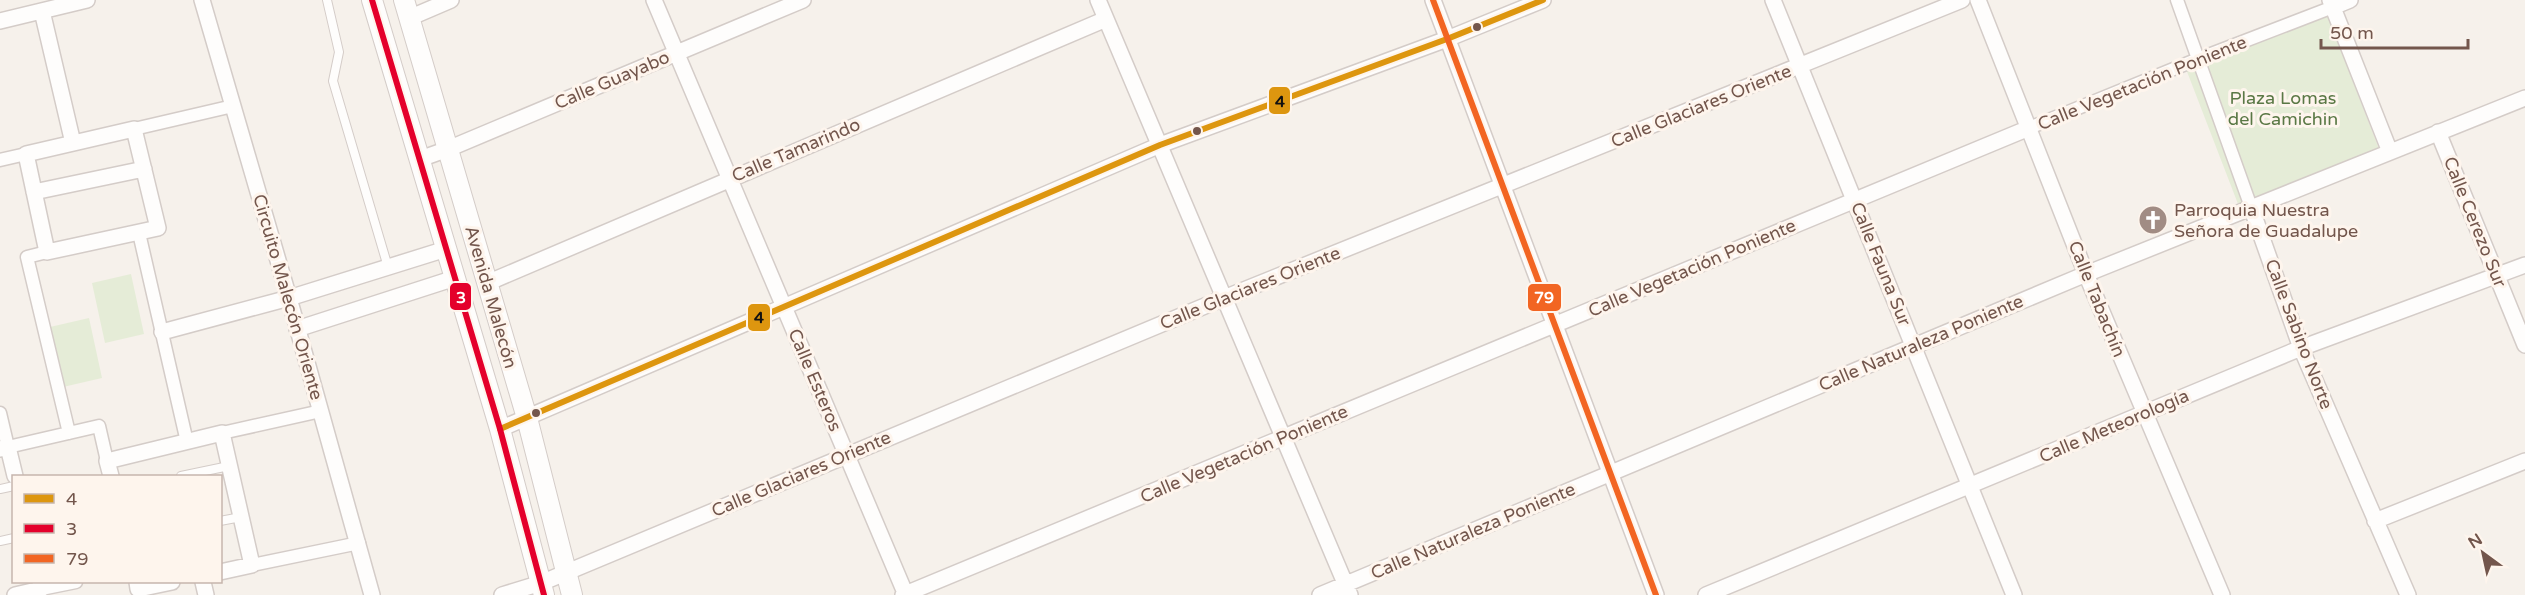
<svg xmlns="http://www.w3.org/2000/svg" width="2525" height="595" font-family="'Varela Round',sans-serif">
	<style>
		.green { fill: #e5ecd7 }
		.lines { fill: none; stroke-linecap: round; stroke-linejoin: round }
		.service-casing { stroke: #d4ccc8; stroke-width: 10 }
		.pedestrian-casing { stroke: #d4ccc8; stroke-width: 15 }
		.minor-casing { stroke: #d4ccc8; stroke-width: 18 }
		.tertiary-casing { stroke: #d4ccc8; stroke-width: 22 }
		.service { stroke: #fefdfc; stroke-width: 8 }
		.pedestrian { stroke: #fefdfc; stroke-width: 12 }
		.minor { stroke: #fefdfc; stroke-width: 15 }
		.tertiary { stroke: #fefdfc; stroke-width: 20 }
		.bus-1-casing { stroke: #fef5ed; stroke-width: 10 }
		.bus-2-casing { stroke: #fef5ed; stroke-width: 10 }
		.bus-3-casing { stroke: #fef5ed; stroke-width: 10 }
		.bus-1 { stroke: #dd960f; stroke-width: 6 }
		.bus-2 { stroke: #e4002b; stroke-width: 6 }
		.bus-3 { stroke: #f26522; stroke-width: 6 }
		.bus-dot { fill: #73564c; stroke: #fef5ed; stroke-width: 2 }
		.labels { text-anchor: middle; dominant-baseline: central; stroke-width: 6; stroke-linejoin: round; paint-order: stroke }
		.street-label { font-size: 18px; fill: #73564c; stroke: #fef5ed }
		.park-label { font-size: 18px; fill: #5a7845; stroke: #fef5ed }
		.poi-label { font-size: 18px; fill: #73564c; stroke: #fef5ed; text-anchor: start }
		.line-badge { stroke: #fef5ed; stroke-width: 2 }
		.badge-label { font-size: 16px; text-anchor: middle; font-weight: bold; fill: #fff }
		.pale-badge-label { font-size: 16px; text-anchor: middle; font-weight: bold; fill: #111 }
	</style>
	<rect width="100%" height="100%" fill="#f6f1eb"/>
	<!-- green -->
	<path class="green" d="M2327,14l52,135 -141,55 -52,-135z
		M131,274l13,60 -39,9 -13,-60z
		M89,318l13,60 -39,9 -13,-60z"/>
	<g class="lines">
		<!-- service casing -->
		<g class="service-casing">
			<path id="service" d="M327,0l12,52 -6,29 55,186
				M181,476l48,-10
				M0,489l14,-3
				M220,521l21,-4
				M0,541l14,-3"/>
		</g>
		<!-- pedestrian casing -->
		<g class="pedestrian-casing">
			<path id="pedestrian" d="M2177,0l74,207
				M2029,128l169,-69 135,-52
				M134,129l99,-23
				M0,160l26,-6
				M139,233l48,209
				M47,252l-20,5 42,176
				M0,413l8,34 91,-21 8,35
				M222,433l99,-22
				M252,565l107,-22
				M41,589l35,-7"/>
		</g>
		<!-- minor casing -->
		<g class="minor-casing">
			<path id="minor" d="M202,0l87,298 83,297
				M654,0l252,595
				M1098,0l252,595
				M1433,0l223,595
				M1773,0l241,595
				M1978,0l108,274 136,321
				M2330,0l60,152
				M2333,7l17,-7
				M42,11l31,132
				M409,18l42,-18
				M0,21l87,-21
				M134,129l24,99 -111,24 -21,-98z
				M2438,132l87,213
				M420,159l28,-10 355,-149
				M34,192l110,-23
				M2251,207l50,141 107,247
				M487,283l619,-264
				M297,329l158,-51
				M162,332l127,-34 157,-49
				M500,429l660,-284 287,-106 96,-39
				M0,449l8,-2 7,29
				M111,476l-4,-15 115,-28 30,132 -32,7
				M2375,521l150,-60
				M137,582l1,7 34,-7
				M203,582l3,13
				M15,595l26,-6 -1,-7
				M502,595l39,-12 683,-285 738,-298
				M903,595l1126,-467
				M1320,595l766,-321 439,-176
				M1706,595l595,-247 224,-83"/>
		</g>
		<!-- tertiary casing -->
		<g class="tertiary-casing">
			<path id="tertiary" d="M372,0l128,429 44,166
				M404,0l123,418 45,177"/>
		</g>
		<!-- service -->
		<use href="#service" class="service"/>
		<!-- pedestrian -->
		<use href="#pedestrian" class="pedestrian"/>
		<!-- minor -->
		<use href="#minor" class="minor"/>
		<!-- tertiary -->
		<use href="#tertiary" class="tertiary"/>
		<!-- bus-1 casing -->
		<g class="bus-1-casing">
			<path id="bus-1" d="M500,429l660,-284 287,-106 96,-39"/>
		</g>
		<!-- bus-2 casing -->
		<g class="bus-2-casing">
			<path id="bus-2" d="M372,0l128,429 44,166"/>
		</g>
		<!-- bus-3 casing -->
		<g class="bus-3-casing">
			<path id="bus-3" d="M1433,0l223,595"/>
		</g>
		<!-- bus-1 -->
		<use href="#bus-1" class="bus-1"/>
		<!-- bus-2 -->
		<use href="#bus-2" class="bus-2"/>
		<!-- bus-3 -->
		<use href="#bus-3" class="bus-3"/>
	</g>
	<!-- icons -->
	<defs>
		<g id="church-disc" transform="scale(1.5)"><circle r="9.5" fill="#a18c84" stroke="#fef5ed"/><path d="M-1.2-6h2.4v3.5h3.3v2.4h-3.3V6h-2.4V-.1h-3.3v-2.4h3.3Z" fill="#fff"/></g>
	</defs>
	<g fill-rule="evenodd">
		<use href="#church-disc" x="2153" y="220"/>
	</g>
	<!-- markers -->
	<g class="bus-dot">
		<circle cx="1477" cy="27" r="5"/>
		<circle cx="1197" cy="131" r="5"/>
		<circle cx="536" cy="413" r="5"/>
	</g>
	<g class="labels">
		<!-- street labels -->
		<g class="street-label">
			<text transform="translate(612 80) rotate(-23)">Calle Guayabo</text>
			<text transform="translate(2142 83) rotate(-22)">Calle Vegetación Poniente</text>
			<text transform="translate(1701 106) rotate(-22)">Calle Glaciares Oriente</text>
			<text transform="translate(796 150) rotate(-23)">Calle Tamarindo</text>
			<text transform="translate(2475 222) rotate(68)">Calle Cerezo Sur</text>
			<text transform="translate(1881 264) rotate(68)">Calle Fauna Sur</text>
			<text transform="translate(1692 268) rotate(-23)">Calle Vegetación Poniente</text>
			<text transform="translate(1250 288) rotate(-22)">Calle Glaciares Oriente</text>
			<text transform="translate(288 297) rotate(74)">Circuito Malecón Oriente</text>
			<text transform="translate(491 297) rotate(74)">Avenida Malecón</text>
			<text transform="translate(2097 299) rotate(68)">Calle Tabachín</text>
			<text transform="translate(2299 334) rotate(69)">Calle Sabino Norte</text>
			<text transform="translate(1921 343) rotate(-23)">Calle Naturaleza Poniente</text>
			<text transform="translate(815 380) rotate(67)">Calle Esteros</text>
			<text transform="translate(2114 426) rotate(-23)">Calle Meteorología</text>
			<text transform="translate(1244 454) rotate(-23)">Calle Vegetación Poniente</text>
			<text transform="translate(801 474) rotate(-23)">Calle Glaciares Oriente</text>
			<text transform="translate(1473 531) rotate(-23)">Calle Naturaleza Poniente</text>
		</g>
		<!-- park labels -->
		<g class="park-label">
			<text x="2283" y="98">Plaza Lomas<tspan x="2283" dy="21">del Camichin</tspan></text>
		</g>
		<!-- poi labels -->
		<g class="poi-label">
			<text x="2174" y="210">Parroquia Nuestra<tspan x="2174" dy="21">Señora de Guadalupe</tspan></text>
		</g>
	</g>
	<g class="line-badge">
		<rect x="1268" y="86" width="23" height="29" rx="6" fill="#dd960f"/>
		<rect x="449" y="282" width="23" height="29" rx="6" fill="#e4002b"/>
		<rect x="1527" y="283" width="35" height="29" rx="6" fill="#f26522"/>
		<rect x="747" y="303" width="24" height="29" rx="6" fill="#dd960f"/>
	</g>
	<g class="badge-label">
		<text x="461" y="303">3</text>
		<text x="1544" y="303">79</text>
	</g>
	<g class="pale-badge-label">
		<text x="1280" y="107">4</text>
		<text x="759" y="323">4</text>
	</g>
	<!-- legend -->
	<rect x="12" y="475" width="210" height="108" fill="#fef5ed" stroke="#c6b5ad" stroke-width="1.5"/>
	<rect x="24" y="494" width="30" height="9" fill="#dd960f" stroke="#c6b5ad" stroke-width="1.5"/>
	<text x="66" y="505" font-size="18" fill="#73564c">4</text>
	<rect x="24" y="524" width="30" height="9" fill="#e4002b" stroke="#c6b5ad" stroke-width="1.5"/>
	<text x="66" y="535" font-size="18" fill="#73564c">3</text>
	<rect x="24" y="554" width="30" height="9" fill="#f26522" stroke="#c6b5ad" stroke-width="1.5"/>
	<text x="66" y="565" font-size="18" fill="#73564c">79</text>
	<!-- north arrow -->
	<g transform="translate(2483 553) rotate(327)" stroke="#fef5ed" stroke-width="4.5" paint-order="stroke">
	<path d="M0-4.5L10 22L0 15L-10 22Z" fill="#73564c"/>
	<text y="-9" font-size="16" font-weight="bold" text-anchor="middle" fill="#73564c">N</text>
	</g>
	<!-- scale -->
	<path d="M2321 39v9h147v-9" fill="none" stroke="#73564c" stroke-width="3"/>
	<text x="2330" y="39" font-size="18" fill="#73564c" stroke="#fef5ed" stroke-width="4.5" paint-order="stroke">50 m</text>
</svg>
